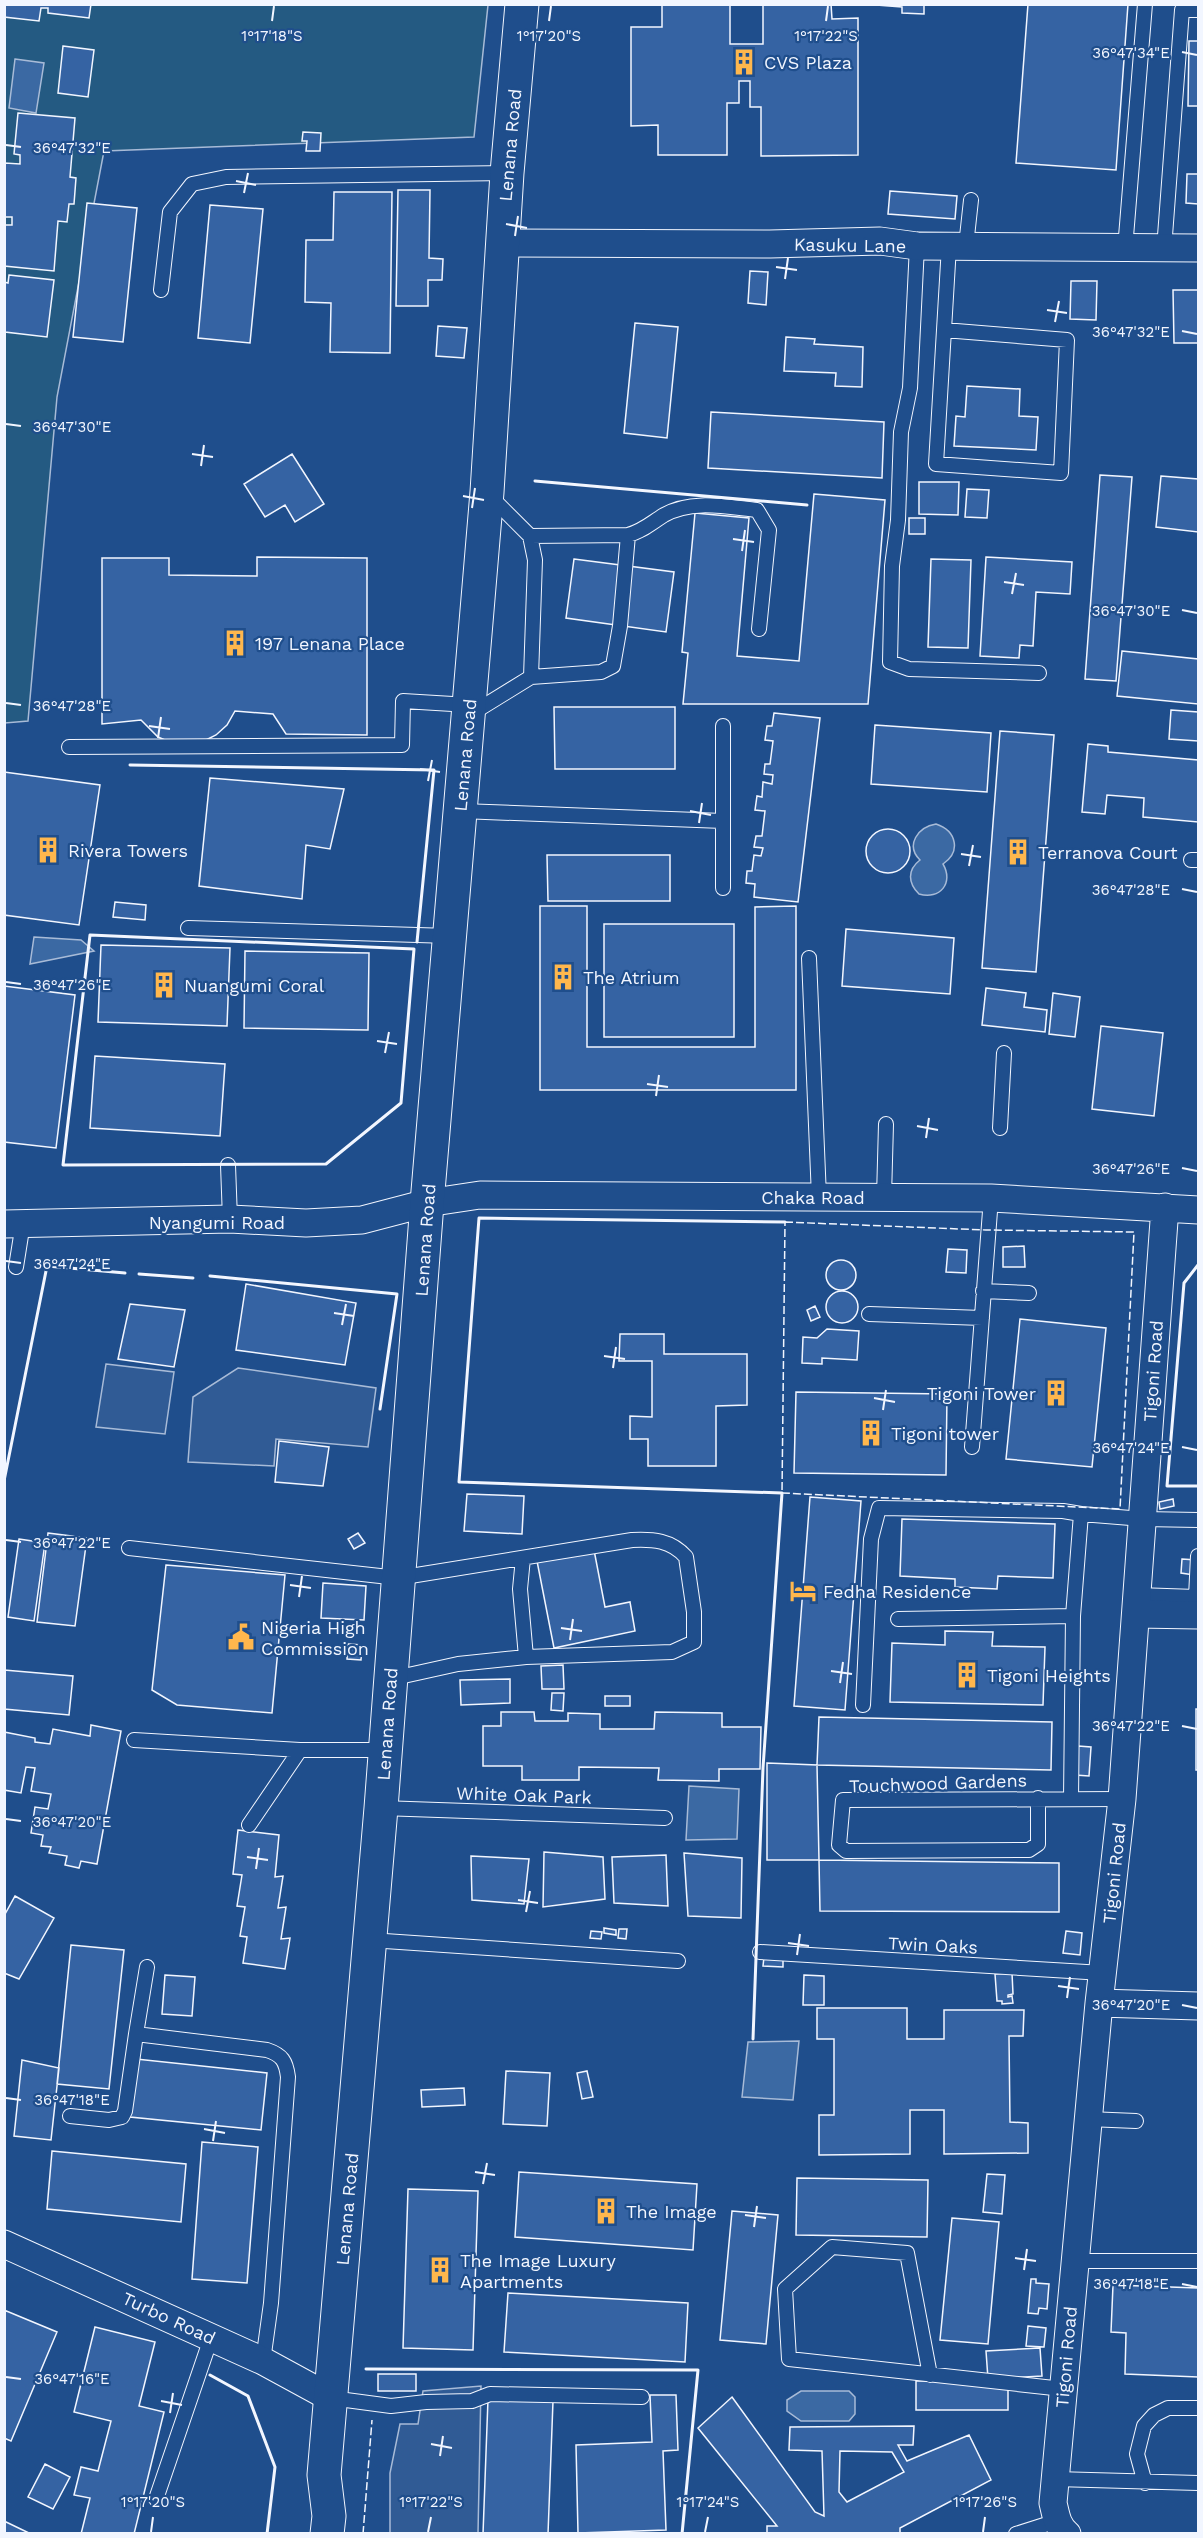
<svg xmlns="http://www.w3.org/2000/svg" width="1203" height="2538" font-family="'Work Sans',sans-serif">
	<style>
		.green { fill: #245a82; stroke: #a8bbd7; stroke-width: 1.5 }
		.parking { fill: #305b95; stroke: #a8bbd7; stroke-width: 1.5 }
		.water { fill: #3b69a3; stroke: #a8bbd7; stroke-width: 1.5 }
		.building { fill: #3563a3; stroke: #f2f6ff; stroke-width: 1.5; fill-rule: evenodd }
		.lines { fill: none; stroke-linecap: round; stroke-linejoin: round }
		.service-casing { stroke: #f2f6ff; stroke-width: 16 }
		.minor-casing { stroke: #f2f6ff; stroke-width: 29 }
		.tertiary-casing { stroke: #f2f6ff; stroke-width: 35 }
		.service { stroke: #1f4e8c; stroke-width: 14 }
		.minor { stroke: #1f4e8c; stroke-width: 27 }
		.tertiary { stroke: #1f4e8c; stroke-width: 33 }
		.fence { stroke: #f2f6ff; stroke-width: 1.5; stroke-dasharray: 8 3; stroke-linecap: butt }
		.wall { stroke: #f2f6ff; stroke-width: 3 }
		.ticks { fill: none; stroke: #f2f6ff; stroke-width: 2 }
		.labels { text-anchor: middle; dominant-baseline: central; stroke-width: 4.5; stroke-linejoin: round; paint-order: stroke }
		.poi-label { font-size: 18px; fill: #f2f6ff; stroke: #1f4e8c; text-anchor: start }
		.street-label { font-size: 18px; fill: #f2f6ff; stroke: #1f4e8c }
		.ticks-label { font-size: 15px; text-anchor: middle; fill: #f2f6ff; stroke: #1f4e8c; stroke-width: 4.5; stroke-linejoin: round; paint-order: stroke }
	</style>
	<rect width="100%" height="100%" fill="#1f4e8c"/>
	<!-- green -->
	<path class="green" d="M5,5h483l-14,132 -370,14 -47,246 -29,324 -23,2z"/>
	<!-- parking -->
	<path class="parking" d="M106,1364l68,8 -9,62 -69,-7z
		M238,1368l138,20 -8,59 -92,-8 -2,27 -86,-4 5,-65z
		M481,2386l-3,147 -88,1v-61l10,-49h18l5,-33z"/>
	<!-- water -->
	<path class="water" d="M15,59l29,4 -8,50 -27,-5z
		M936,824c21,7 25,28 7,40 11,19 -3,36 -24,30 -11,-11 -12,-24 1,-34 -15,-15 -2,-33 16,-36z
		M34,937l47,3 13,11 -64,13z
		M689,1786l50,3 -2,50 -51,1z
		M799,2041l-6,59 -51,-3 6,-55z
		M801,2391h48l6,6v17l-6,7h-48l-14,-10v-11z"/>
	<!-- building -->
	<path class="building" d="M4,4h87l-2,14 -41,-5v-5h-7l-2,13 -35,-4z
		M662,4h68v40h33v-40h68l1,15 26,-1v137l-97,1v-49h-11v-26h-11v22h-12v52h-69v-30l-27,1v-99h31z
		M924,4v10l-22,-1v-6l-26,-2z
		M1028,4h100l-12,166 -100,-7z
		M1189,41h9v65h-10z
		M63,46l31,4 -6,47 -30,-4z
		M18,113l57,5 -5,59 6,1 -2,26h-5l-2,18 -9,-1 -4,50 -50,-5 1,-41h7v-8h-8l1,-54 15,1v-9l-6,-1z
		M303,132l18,1 -1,18h-14l1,-10h-5z
		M1187,174h11v30l-12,-1z
		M398,190h32l-1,68 14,1 -1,21h-14v26h-32z
		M890,191l67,5 -2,23 -67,-5z
		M334,192h58l-2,161 -60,-1 1,-49 -26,-1 1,-62h27z
		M87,203l50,5 -14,134 -50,-5z
		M210,205l53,4 -13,134 -52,-5z
		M750,271l18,1 -2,33 -18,-2z
		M9,275l45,5 -7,57 -42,-5 -1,-50 4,1z
		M1071,281h26l-1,39 -26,-1z
		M1173,290h25v53h-24z
		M635,323l43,4 -11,111 -43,-5z
		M438,326l29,2 -3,30 -28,-2z
		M786,337l29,2 -1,5 49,3 -1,40 -27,-1 1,-13 -52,-2z
		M967,386l53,3 -1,27 19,1 -2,33 -82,-4 2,-30 9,1z
		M711,412l173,10 -2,56 -174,-10z
		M292,454l32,50 -29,18 -10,-17 -20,12 -21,-33z
		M1100,475l32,2 -16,204 -31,-2z
		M1161,476l37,3v53l-42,-5z
		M919,482h40l-1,33 -39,-1z
		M967,489l22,1 -2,28 -22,-1z
		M814,494l71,6 -17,204h-185l5,-51 -6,-1 13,-139 54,5 -12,138 62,5z
		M909,518h16v16h-16z
		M257,557l110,1v177l-81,-1 -13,-20 -38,-3 -8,14 -11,10 -14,7 -30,1 -14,-6 -17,-17 -39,4v-166h67v17l88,1z
		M986,557l86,5 -2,32 -34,-2 -3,54 -13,-1 -1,13 -39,-2z
		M574,559l100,13 -8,60 -100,-14z
		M931,559l40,1 -3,88 -40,-1z
		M1122,651l76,8v45l-81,-8z
		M554,707h121v62h-120z
		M1171,710l27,2v29l-29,-2z
		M774,713l46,5 -22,184 -44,-5 1,-13 -9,-1 1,-12h5l2,-16 7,1 2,-8 -9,-1 2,-11h6l3,-25 -10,-1 2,-14 5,1 1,-15 9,2 1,-9 -9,-1 1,-10h5l3,-23 -8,-1 2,-14h5z
		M875,725l116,8 -4,59 -116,-8z
		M1000,731l54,4 -18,237 -54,-4z
		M1088,744l20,2v6l90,8v62l-55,-5 1,-19 -37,-3 -2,19 -23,-2z
		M4,772l96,13 -21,140 -75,-10z
		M210,778l134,11 -14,60 -24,-4 -4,54 -103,-13z
		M866 851a22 22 0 1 1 44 0a22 22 0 1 1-44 0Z
		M547,855h123v46h-122z
		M115,902l31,3 -1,15 -32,-3z
		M540,906h47v141h168v-140l41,-1v184h-256z
		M604,924h130v113h-130z
		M846,929l108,9 -4,56 -108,-8z
		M101,945l129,3 -3,78 -129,-4z
		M245,951l124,2 -1,77 -124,-2z
		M4,986l71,9 -19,153 -52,-6z
		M986,988l40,5 -2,14 23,3 -2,22 -63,-7z
		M1053,993l27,4 -5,40 -26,-3z
		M1101,1026l62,7 -9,83 -62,-7z
		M95,1056l130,8 -5,72 -130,-8z
		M1024,1246l1,21h-22v-20z
		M948,1249l19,1 -1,23 -20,-1z
		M826 1275a15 15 0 1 1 30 0a15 15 0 1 1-30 0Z
		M246,1284l110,19 -11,62 -109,-15z
		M826 1307a16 16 0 1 1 32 0a16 16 0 1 1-32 0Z
		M130,1304l55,6 -11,57 -56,-8z
		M815,1306l5,11 -9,4 -4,-11z
		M1020,1319l86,9 -14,139 -86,-8z
		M827,1329l32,2 -2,29 -35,-2v6l-20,-1 1,-26 14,1z
		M620,1334h44v20h83v51l-31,1v60h-68v-27h-18v-23l22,1v-56h-33z
		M796,1392l151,2 -1,81 -152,-2z
		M279,1441l50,6 -6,39 -48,-4z
		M467,1494l57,2 -2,38 -58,-3z
		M810,1497l51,4 -16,209 -51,-4z
		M1173,1499l1,7 -14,3 -1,-7z
		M902,1519l153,5 -2,54 -55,-2 -1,13 -42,-2v-8l-55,-3z
		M48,1533l39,5 -12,88 -38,-4z
		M358,1533l7,10 -11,6 -6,-10z
		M19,1539l26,4 -11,78 -26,-4z
		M594,1550l11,57 25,-5 5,29 -81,17 -17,-87z
		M1182,1559l14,1 -2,15 -13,-2z
		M166,1565l119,10 -13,138 -95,-8 -25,-15z
		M323,1583l43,3 -2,34 -43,-2z
		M945,1631l48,1 -1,14 53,1 -2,58 -153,-3 2,-59 53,2z
		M348,1644l14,1 -1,15 -14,-1z
		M563,1665l1,24h-22l-1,-23z
		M4,1670l69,6 -4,39 -65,-6z
		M510,1679v24l-49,2 -1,-25z
		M552,1693h12l-1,18 -12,-1z
		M605,1696h25v10h-25z
		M1196,1709h2v61h-2z
		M501,1712h33l1,9h33v-8l32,1v15h54l1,-17 67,1v14h39l-1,42h-41v12l-61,-1 1,-12 -80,-1v13h-57v-14h-39v-40h18z
		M819,1717l233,5 -1,48 -234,-5z
		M91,1725l30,6 -24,133 -16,-3 -2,7 -14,-3 2,-9 -18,-3 2,-6 -10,-1 2,-11 -12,-2 4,-26 13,2 3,-15 -20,-3 4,-23 -9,-1 -5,26 -17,-3v-58l31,6v4l15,2 3,-15 37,7z
		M1078,1746l13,1 -2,29 -14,-1z
		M767,1763l50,2 2,95h-52z
		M238,1830l41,5 -4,42 8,-1 -5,32 8,-1 -5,32 9,-1 -5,31 -42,-6 4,-26 -7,-1 5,-29 -8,-1 5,-31 -9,-1z
		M544,1852l59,5 2,42 -62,8z
		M684,1853l58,5 -1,60 -53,-2z
		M666,1855l2,51 -54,-3 -2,-46z
		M471,1856l58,3 -5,45 -52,-4z
		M819,1860l240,3v49l-239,-1z
		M15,1896l39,22 -35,61 -15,-6v-57z
		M604,1928l12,2v5l-12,-2z
		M619,1929h8l-1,10 -8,-1z
		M591,1931l11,1 -1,7 -11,-1z
		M1066,1931l16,2 -2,22 -17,-2z
		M71,1945l53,5 -15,139 -52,-5z
		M764,1957l19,1v9l-20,-1z
		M1012,1973l1,21 -5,1v2l4,-1 1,7 -11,1v-3h-5l-2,-27z
		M165,1975l30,2 -3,39 -30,-2z
		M804,1975l20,1v29h-21z
		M817,2008h90v31h37v-29h80l-1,26h-14l1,86 18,1v30l-84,1v-44h-34v44l-91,1v-40h15v-76h-17z
		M136,2059l131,14 -6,57 -131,-13z
		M22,2060l37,8 -8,72 -37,-4z
		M506,2071l44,2 -3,53 -44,-2z
		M587,2071l6,26 -11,2 -5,-26z
		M464,2088l1,17 -43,2 -1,-17z
		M202,2142l56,5 -11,136 -55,-4z
		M52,2151l134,13 -5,58 -134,-13z
		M519,2172l178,12 -4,66 -178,-13z
		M987,2174l18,1 -3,39 -19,-2z
		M797,2178l131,2 -1,57 -131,-2z
		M408,2189l70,2 -5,159 -70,-2z
		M732,2211l46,4 -12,129 -46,-4z
		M952,2218l47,4 -11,122 -48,-4z
		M1031,2279h5v4l13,1 -2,25 -8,-1 -1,6 -10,-1z
		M1113,2285l85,3v89l-73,-3 1,-41 -15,-1z
		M508,2293l180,10 -3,59 -181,-10z
		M4,2310l53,22 -46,109 -7,-3z
		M1028,2326l18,2 -2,19 -18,-1z
		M95,2327l60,15 -16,64 25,6 -30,122h-53l9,-36 -16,-3 7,-28 17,4 13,-50 -37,-9z
		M1040,2348l2,28 -54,3 -2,-28z
		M378,2374h38v17h-38z
		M1008,2380v30h-92v-29z
		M650,2395h26l2,55 -15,1 3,79 -88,3 -2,-88 76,-3z
		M732,2397l83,115 9,4 -2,-65 -33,-1 1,-23 124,-1 -1,19h-15l9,16 62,-26 22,45 -91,48v6h-133v-8h10l-79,-98zM840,2451l52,1 12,20 -57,30 -8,-10z
		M488,2399l65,2 -5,133h-65z
		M45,2464l25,13 -17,32 -25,-12z
		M4,2521l25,12 -1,1h-24z"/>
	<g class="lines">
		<!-- service casing -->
		<g class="service-casing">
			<path id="service" d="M917,246l-7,142 -9,44 -3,88 -6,46 -2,96 19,7 130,4
				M966,246l5,-46
				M1125,249l20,-245
				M1164,249l18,-239h16
				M161,290l9,-78 22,-28 34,-7 281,-4
				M944,330l123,10 -6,133 -125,-9 13,-218
				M530,536l98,-1c15,-4 23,-12 36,-20 28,-16 63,-8 93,-5l12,20 -10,99
				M531,677l70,-5 12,-6 7,-40 8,-91
				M471,714l60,-37 4,-117 -5,-24 -40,-40
				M723,726v162
				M69,747l333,-2 1,-44 66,4
				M461,811l262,10
				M1191,860h7
				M188,928l262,8
				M809,958l10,239
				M1000,1128l4,-75
				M228,1165l2,54
				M884,1197l2,-73
				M16,1267l7,-44
				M983,1291l46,2
				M869,1314l113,4
				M972,1447l19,-249
				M1081,1514l62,5 55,1
				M129,1548l269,30 234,-38c21,-1 39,0 54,17l8,55v30l-22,10 -146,5
				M1137,1595l59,2 2,-41
				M898,1619l175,-3
				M390,1679l68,-15 68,-7 -6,-68 3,-31
				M863,1705l8,-166 8,-31 184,3 18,3 -8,102 -2,183
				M134,1740l166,10h85
				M1038,1798v46l-9,6 -183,1 -7,-6 4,-45 279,-1
				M381,1808l284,10
				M249,1825l51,-75
				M370,1940l308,21
				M760,1952l343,21
				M136,2034l11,-67
				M70,2116l39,4 13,-3 3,-6 11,-77 131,16c15,5 19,11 21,27l-17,226 -8,58
				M1088,2119l48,2
				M1075,2261h123
				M930,2375l-23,-122 -75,-6 -47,42 4,70 274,30
				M331,2398l60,8 35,-4 46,-1 18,-7 152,3
				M1055,2479l143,4
				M1145,2483l-8,-29 7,-28 10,-11 14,-7h30
				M156,2499l55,-161
				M1016,2534l41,-13"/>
		</g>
		<!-- minor casing -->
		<g class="minor-casing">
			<path id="minor" d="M502,243l268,1 110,-3 37,5 281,2
				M4,1224l226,-5 76,4 56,-3 65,-17 53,-8 511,3 207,12
				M1136,1614l62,1
				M1099,2003l99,3
				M4,2244l259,117 68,37
				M1067,2534c-10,-8 -11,-19 -14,-31l46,-500 23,-204 43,-592"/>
		</g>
		<!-- tertiary casing -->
		<g class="tertiary-casing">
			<path id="tertiary" d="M327,2534l2,-18 -5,-41 57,-667 46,-605 60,-711 20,-319 15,-169"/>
		</g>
		<!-- service -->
		<use href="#service" class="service"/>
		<!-- minor -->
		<use href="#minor" class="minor"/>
		<!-- tertiary -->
		<use href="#tertiary" class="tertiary"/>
		<!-- fence -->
		<path class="fence" d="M785,1222l201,8 148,2 -14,277 -338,-16z
			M363,2534l9,-114"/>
		<!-- wall -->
		<path class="wall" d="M535,481l272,24
			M130,765l304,5 -17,172
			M90,935l324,14 -13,154 -75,61 -263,1z
			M1198,1265l-14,18 -17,203h31
			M139,1274l54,4
			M210,1276l187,18 -17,115
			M4,1481l43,-215 78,7
			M753,2039l10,-271 19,-275 -323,-11 20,-264 306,4
			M366,2369l332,1 -16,164
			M210,2375l38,21 27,71 -8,67"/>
	</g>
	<!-- ticks -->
	<path class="ticks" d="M272,21l2,-15M549,21l2,-15M826,21l2,-15M1182,52l15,3M6,145l15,2M236,181l20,4M244,193l4,-20M506,224l21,4M515,236l3,-20M776,267l21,3M785,279l3,-21M1047,310l20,3M1055,322l4,-21M1182,331l15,3M6,424l15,2M192,454l21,3M201,466l3,-21M463,496l21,4M472,508l3,-20M733,539l21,3M742,551l3,-21M1004,582l20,3M1012,594l4,-21M1182,610l15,3M6,703l15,2M149,726l21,3M158,738l3,-21M420,769l20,3M428,781l4,-21M690,811l21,4M699,823l3,-20M961,854l20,3M969,866l4,-21M1182,889l15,3M6,982l15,2M377,1041l20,3M385,1053l4,-21M647,1084l21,3M656,1096l3,-21M917,1126l21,4M926,1138l3,-20M1182,1168l15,3M6,1261l15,2M334,1313l20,3M342,1325l4,-21M604,1356l21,3M613,1368l3,-21M874,1398l21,4M883,1410l3,-20M1182,1447l15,3M6,1540l15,2M290,1585l21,3M299,1597l3,-21M561,1628l21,3M570,1640l3,-21M831,1671l21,3M840,1683l3,-21M1182,1726l15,3M6,1819l15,2M247,1857l21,3M256,1869l3,-21M518,1900l20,3M526,1912l4,-21M788,1943l21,3M797,1955l3,-21M1058,1986l21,3M1067,1998l3,-21M1182,2005l15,3M6,2098l15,2M204,2129l21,4M213,2141l3,-20M475,2172l20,3M483,2184l4,-21M745,2215l21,3M754,2227l3,-21M1015,2258l21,3M1024,2270l3,-21M1182,2284l15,3M6,2377l15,2M161,2401l21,4M170,2413l3,-20M431,2444l21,4M440,2456l3,-20M151,2532l2,-15M428,2532l3,-15M705,2532l3,-15M983,2532l2,-15"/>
	<!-- icons -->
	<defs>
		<g id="building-bare" transform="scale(2.07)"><path d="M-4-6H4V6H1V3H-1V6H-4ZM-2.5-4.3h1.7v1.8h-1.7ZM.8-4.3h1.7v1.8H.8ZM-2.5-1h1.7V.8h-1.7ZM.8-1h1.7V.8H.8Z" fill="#ffb74d" stroke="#1f4e8c" stroke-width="2.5" paint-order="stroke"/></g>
		<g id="hotel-bare" transform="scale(2.07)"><path d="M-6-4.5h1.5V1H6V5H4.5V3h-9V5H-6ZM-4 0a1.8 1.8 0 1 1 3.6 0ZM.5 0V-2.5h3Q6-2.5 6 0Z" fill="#ffb74d" stroke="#1f4e8c" stroke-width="2.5" paint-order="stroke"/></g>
		<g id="civic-bare" transform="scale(2.07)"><path d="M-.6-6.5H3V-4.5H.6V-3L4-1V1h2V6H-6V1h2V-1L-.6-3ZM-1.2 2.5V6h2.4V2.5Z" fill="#ffb74d" stroke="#1f4e8c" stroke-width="2.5" paint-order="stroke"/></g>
	</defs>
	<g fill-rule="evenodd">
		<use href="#building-bare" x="744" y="62"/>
		<use href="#building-bare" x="235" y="643"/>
		<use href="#building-bare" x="48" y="850"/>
		<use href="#building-bare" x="1018" y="852"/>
		<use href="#building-bare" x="563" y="977"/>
		<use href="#building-bare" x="164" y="985"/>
		<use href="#building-bare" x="1056" y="1393"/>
		<use href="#building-bare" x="871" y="1433"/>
		<use href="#hotel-bare" x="803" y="1591"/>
		<use href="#civic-bare" x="241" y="1637"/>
		<use href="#building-bare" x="967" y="1675"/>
		<use href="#building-bare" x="606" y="2211"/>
		<use href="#building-bare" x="440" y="2270"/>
	</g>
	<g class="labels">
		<!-- poi labels -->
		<g class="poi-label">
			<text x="764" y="62">CVS Plaza</text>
			<text x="255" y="643">197 Lenana Place</text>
			<text x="68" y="850">Rivera Towers</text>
			<text x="1038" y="852">Terranova Court</text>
			<text x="583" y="977">The Atrium</text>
			<text x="184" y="985">Nuangumi Coral</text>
			<text x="1036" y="1393" text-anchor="end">Tigoni Tower</text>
			<text x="891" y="1433">Tigoni tower</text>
			<text x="823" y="1591">Fedha Residence</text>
			<text x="261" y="1627">Nigeria High<tspan x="261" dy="21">Commission</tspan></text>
			<text x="987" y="1675">Tigoni Heights</text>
			<text x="626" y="2211">The Image</text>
			<text x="460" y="2260">The Image Luxury<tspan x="460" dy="21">Apartments</tspan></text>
		</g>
		<!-- street labels -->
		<g class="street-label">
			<text transform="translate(510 145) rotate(-85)">Lenana Road</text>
			<text transform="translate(850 245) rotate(1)">Kasuku Lane</text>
			<text transform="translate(465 755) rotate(-85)">Lenana Road</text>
			<text x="813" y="1197">Chaka Road</text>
			<text x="217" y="1222">Nyangumi Road</text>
			<text transform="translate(425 1240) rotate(-86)">Lenana Road</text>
			<text transform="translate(1153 1371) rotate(-86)">Tigoni Road</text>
			<text transform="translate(387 1724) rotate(-86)">Lenana Road</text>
			<text transform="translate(938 1783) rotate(-2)">Touchwood Gardens</text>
			<text transform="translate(524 1795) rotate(2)">White Oak Park</text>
			<text transform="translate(1114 1873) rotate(-84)">Tigoni Road</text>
			<text transform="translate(933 1945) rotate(3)">Twin Oaks</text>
			<text transform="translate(347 2209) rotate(-85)">Lenana Road</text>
			<text transform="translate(169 2318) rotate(25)">Turbo Road</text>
			<text transform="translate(1066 2357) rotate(-85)">Tigoni Road</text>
		</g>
	</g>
	<g class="ticks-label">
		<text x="272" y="41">1°17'18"S</text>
		<text x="549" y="41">1°17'20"S</text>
		<text x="826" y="41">1°17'22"S</text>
		<text x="1131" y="58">36°47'34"E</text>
		<text x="72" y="153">36°47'32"E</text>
		<text x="1131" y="337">36°47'32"E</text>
		<text x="72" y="432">36°47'30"E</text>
		<text x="1131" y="616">36°47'30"E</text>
		<text x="72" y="711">36°47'28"E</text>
		<text x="1131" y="895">36°47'28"E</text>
		<text x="72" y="990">36°47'26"E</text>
		<text x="1131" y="1174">36°47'26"E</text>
		<text x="72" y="1269">36°47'24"E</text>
		<text x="1131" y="1453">36°47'24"E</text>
		<text x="72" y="1548">36°47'22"E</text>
		<text x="1131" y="1731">36°47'22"E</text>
		<text x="72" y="1827">36°47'20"E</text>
		<text x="1131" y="2010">36°47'20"E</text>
		<text x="72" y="2105">36°47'18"E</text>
		<text x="1131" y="2289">36°47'18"E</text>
		<text x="72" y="2384">36°47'16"E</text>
		<text x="153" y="2507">1°17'20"S</text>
		<text x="431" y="2507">1°17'22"S</text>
		<text x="708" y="2507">1°17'24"S</text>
		<text x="985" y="2507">1°17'26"S</text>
	</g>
	<!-- border -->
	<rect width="1203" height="2538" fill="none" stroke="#f2f6ff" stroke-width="12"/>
</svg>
